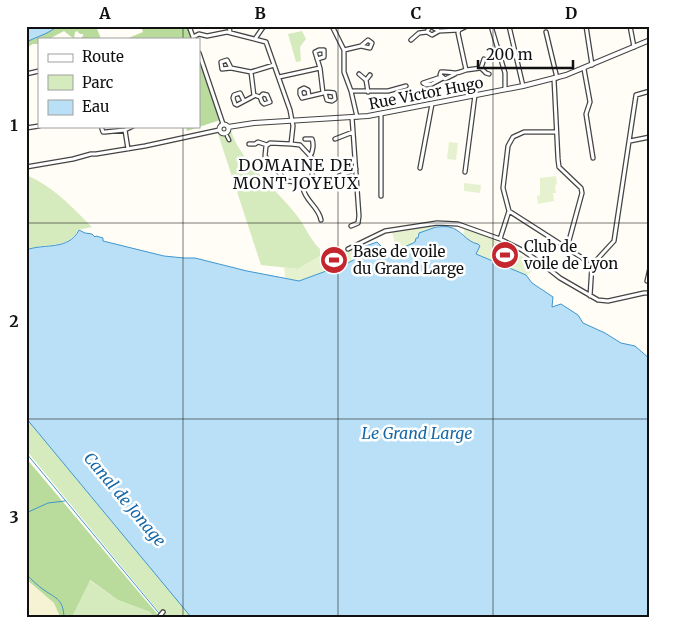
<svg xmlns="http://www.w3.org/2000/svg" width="676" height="643" font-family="Merriweather,serif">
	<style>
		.farmland { fill: #f6f3d4 }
		.green { fill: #d5ebbd }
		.forest { fill: #b9dc9c }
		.pitch { fill: #e6f2cf }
		.water { fill: #b9e0f7; stroke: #3f96cf }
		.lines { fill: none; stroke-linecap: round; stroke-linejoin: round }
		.stream { stroke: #3f96cf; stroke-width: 1 }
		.pedestrian-casing { stroke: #444; stroke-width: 5 }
		.minor-casing { stroke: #444; stroke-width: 5.5 }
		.tertiary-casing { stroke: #444; stroke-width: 6 }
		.pedestrian { stroke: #fff; stroke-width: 2.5 }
		.minor { stroke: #fff; stroke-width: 3 }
		.tertiary { stroke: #fff; stroke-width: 4 }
		.grid { fill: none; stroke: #111; stroke-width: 1; stroke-opacity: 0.55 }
		.labels { text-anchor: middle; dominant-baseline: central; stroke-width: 5; stroke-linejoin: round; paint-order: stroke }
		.street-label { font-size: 15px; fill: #111; stroke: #fff }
		.poi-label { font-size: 15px; fill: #111; stroke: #fff; text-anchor: start }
		.neighbourhood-label { font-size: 16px; letter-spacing: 1px; fill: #111; stroke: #fff }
		.water-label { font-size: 16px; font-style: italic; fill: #1768a6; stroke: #fff }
		.neatline { fill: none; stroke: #111; stroke-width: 2 }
		.grid-label { font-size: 16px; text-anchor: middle; font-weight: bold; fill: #111 }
	</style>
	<rect width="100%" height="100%" fill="#fffdf5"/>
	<!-- farmland -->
	<path class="farmland" d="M26,579l28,24 6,14h-25l-9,-6z"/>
	<!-- green -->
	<path class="green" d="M302,31l4,8 -6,8 1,14 -5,1 -8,-28z
		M231,131c11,33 46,58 67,86 8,10 12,23 22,32v7l-22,13 -37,-4 -43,-131 6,2z
		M26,175c27,11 46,32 66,52l-14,3c-10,20 -33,12 -52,20z
		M26,418l165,199h-28l-137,-167z
		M89,580l29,20 32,12 3,5h-81z"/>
	<!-- forest -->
	<path class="forest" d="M59,26h37l5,13h-21l3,-3v-2h-3l-3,-3 -2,1 -1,7 -10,-8 -15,8h-10v5h-6l-7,4v-6l21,-9z
		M141,26h46l4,13h-65l17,-7z
		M199,59l21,61 -33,11 -1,-5h13z
		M26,458l122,145 12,14h-7l-3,-5 -32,-12 -28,-20 -18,37h-12l-6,-14 -28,-24v-78l3,-4 -3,-3z"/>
	<!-- pitch -->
	<path class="pitch" d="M449,142l9,1 -2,17 -9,-1z
		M556,176l1,8 -2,1 1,8h-3l1,8 -16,3 -1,-8 3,-1v-17z
		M464,183l17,2 -1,8 -16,-2z
		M436,224v3l-17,6 -1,6 -3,3 -4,-1 1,3 -13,6 -1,-4 -2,1 -4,-15z
		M465,228l29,12 43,25 -8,9 -3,1 -51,-21 4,-8 -8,-3 -9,-7z
		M359,244l5,6 -2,5 -14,8 -39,15 -10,3 -14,-3 -1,-11 14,2 22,-13 21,-3z"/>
	<!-- water -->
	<path class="water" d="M26,26h33l-12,7 -21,9z
		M436,227c4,0 9,-1 13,0 12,2 17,15 29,17l2,2 -4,8 50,21 6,8 21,14 -1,10 9,-3 17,11 5,8 22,10 16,10 14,3 15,13v258h-459l-165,-199v-168c19,-7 42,1 53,-20l6,3 7,1 3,3 1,-1 7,2v3l61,15 20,2h11l52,13 52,10 49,-18 14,-8 1,-8 14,-5 8,8 11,1 19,-9 1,-4h2l1,-5z"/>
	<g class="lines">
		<!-- stream -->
		<path class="stream" d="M26,453l136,164
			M26,513l22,-10 17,-2
			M26,574c6,6 12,12 18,16 13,9 19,9 20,27"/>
		<!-- pedestrian casing -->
		<g class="pedestrian-casing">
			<path id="pedestrian" d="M227,136l2,4"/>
		</g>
		<!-- minor casing -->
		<g class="minor-casing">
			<path id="minor" d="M189,26l4,11
				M229,26l1,6
				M332,26l12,24v22l7,19h37l18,-5
				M467,26l-8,4 -1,3 8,37 15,-2 3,-9
				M491,26l14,47v16
				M509,26l14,60
				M586,26l6,39
				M630,26l4,21
				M439,31l-7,4 -5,-3 2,-4 3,-1 7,4 20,-1
				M546,32l11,46
				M193,37l6,-3 8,2 20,-4 39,10 24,68 3,16 -2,18 9,1 13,14 -1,18 -9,11c2,13 16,19 18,32
				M255,39l9,-13
				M411,40l8,-7 8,-1
				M344,50l17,-4 7,-6 4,3 -2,5 -9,-2
				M199,53l24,71
				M317,59l7,-2v-7h-5l-4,2 5,16
				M231,68l-9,1 -1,-7 6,-2 4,8 20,4 23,-7
				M481,68l5,5 3,1
				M584,69l6,33 -4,12 7,44
				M26,74l13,-3
				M359,74l7,6 2,12
				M455,74l-10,5 -5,-4 1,-3c12,-1 10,4 25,-2
				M279,77l41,-9 3,25 -21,5 -2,-4v-4l4,-2 4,2 1,6
				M441,77l-18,6 3,2 6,-1 11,-6
				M554,79l4,80 1,8 22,21 1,5 -15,55
				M366,80l4,-5
				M351,91l6,26
				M323,93c3,-1 7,-1 11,0l1,6 -3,2 -5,-1 -2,-7
				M254,95l6,2 2,5 2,2 6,-2 -3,-7 -4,-1 -3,3
				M244,101l-4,-8 -6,2 -1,3 2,6 2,1 17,-9 -3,-24
				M381,114v82
				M101,126l2,6h2l20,-2 3,19
				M26,128l13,-2
				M125,130l8,-4
				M305,139h7c2,5 1,13 -2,17
				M335,139l18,-7
				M630,141l20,-4
				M249,144h6l3,-2 9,3
				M291,144l-21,-1 -4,3 -1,10 21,25 20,2
				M26,167l47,-8 18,-5h5l49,-8 74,-16
				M420,168l12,-64
				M465,172l10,-77
				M339,176l17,-7
				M509,211l78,50
				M351,226l7,-3 1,-7 -7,-99
				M500,239l9,-28 -6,-23 5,-42 5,-9 11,-5h32
				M348,249l37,-18 52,-8 21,1 42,15 22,11 19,13 19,15 38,22 10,1 36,-8h6
				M647,281l3,-13
				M590,296l2,-31 22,-24 22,-146 14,-4
				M159,617l4,-5"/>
		</g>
		<!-- tertiary casing -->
		<g class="tertiary-casing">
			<path id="tertiary" d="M219.5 129a4.5 4.5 0 1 1 9 0a4.5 4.5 0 1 1-9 0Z
				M228,127l26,-4 114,-7 155,-30 43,-11 84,-35"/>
		</g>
		<!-- pedestrian -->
		<use href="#pedestrian" class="pedestrian"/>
		<!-- minor -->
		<use href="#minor" class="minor"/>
		<!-- tertiary -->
		<use href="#tertiary" class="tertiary"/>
	</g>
	<!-- grid -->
	<path class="grid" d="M183,26v13M338,26v591M493,26v591M183,126v491M26,223h624M26,419h624"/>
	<!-- icons -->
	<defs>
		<g id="stadium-disc" transform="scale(1.4375)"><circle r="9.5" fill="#c4262e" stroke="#fff"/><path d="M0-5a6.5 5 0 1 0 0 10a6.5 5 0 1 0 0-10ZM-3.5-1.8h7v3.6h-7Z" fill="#fff"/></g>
	</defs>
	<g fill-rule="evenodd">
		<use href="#stadium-disc" x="505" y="255"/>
		<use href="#stadium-disc" x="334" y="260"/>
	</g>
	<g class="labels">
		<!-- street labels -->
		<g class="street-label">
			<text transform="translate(426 93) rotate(-11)">Rue Victor Hugo</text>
		</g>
		<!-- poi labels -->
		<g class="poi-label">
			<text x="524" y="246">Club de<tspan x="524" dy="17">voile de Lyon</tspan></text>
			<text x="353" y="251">Base de voile<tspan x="353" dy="17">du Grand Large</tspan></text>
		</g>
		<!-- neighbourhood labels -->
		<g class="neighbourhood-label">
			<text x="296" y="165">DOMAINE DE<tspan x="296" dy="18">MONT JOYEUX</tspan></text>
		</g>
		<!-- water labels -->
		<g class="water-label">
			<text x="417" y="433">Le Grand Large</text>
			<text transform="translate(125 499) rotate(50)">Canal de Jonage</text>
		</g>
	</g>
	<!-- border -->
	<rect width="676" height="643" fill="none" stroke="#ffffff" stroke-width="55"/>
	<!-- legend -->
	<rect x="38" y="38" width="162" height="90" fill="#ffffff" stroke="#a0a0a0"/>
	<rect x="48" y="54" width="25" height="8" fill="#ffffff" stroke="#a0a0a0"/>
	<text x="82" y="62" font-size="15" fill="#111111">Route</text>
	<rect x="48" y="75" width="25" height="15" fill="#d5ebbd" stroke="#a0a0a0"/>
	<text x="82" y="88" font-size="15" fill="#111111">Parc</text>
	<rect x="48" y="100" width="25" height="15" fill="#b9e0f7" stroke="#a0a0a0"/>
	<text x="82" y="112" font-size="15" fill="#111111">Eau</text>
	<!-- scale -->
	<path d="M478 60v8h95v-8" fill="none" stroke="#111111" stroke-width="2.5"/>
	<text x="486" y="60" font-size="15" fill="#111111" stroke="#ffffff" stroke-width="4" paint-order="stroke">200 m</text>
	<rect x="28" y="28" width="620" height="588" class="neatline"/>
	<g class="grid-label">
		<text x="105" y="19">A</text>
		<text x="260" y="19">B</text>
		<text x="416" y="19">C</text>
		<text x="571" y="19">D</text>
		<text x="14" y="131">1</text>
		<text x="14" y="327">2</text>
		<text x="14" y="523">3</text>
	</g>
</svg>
